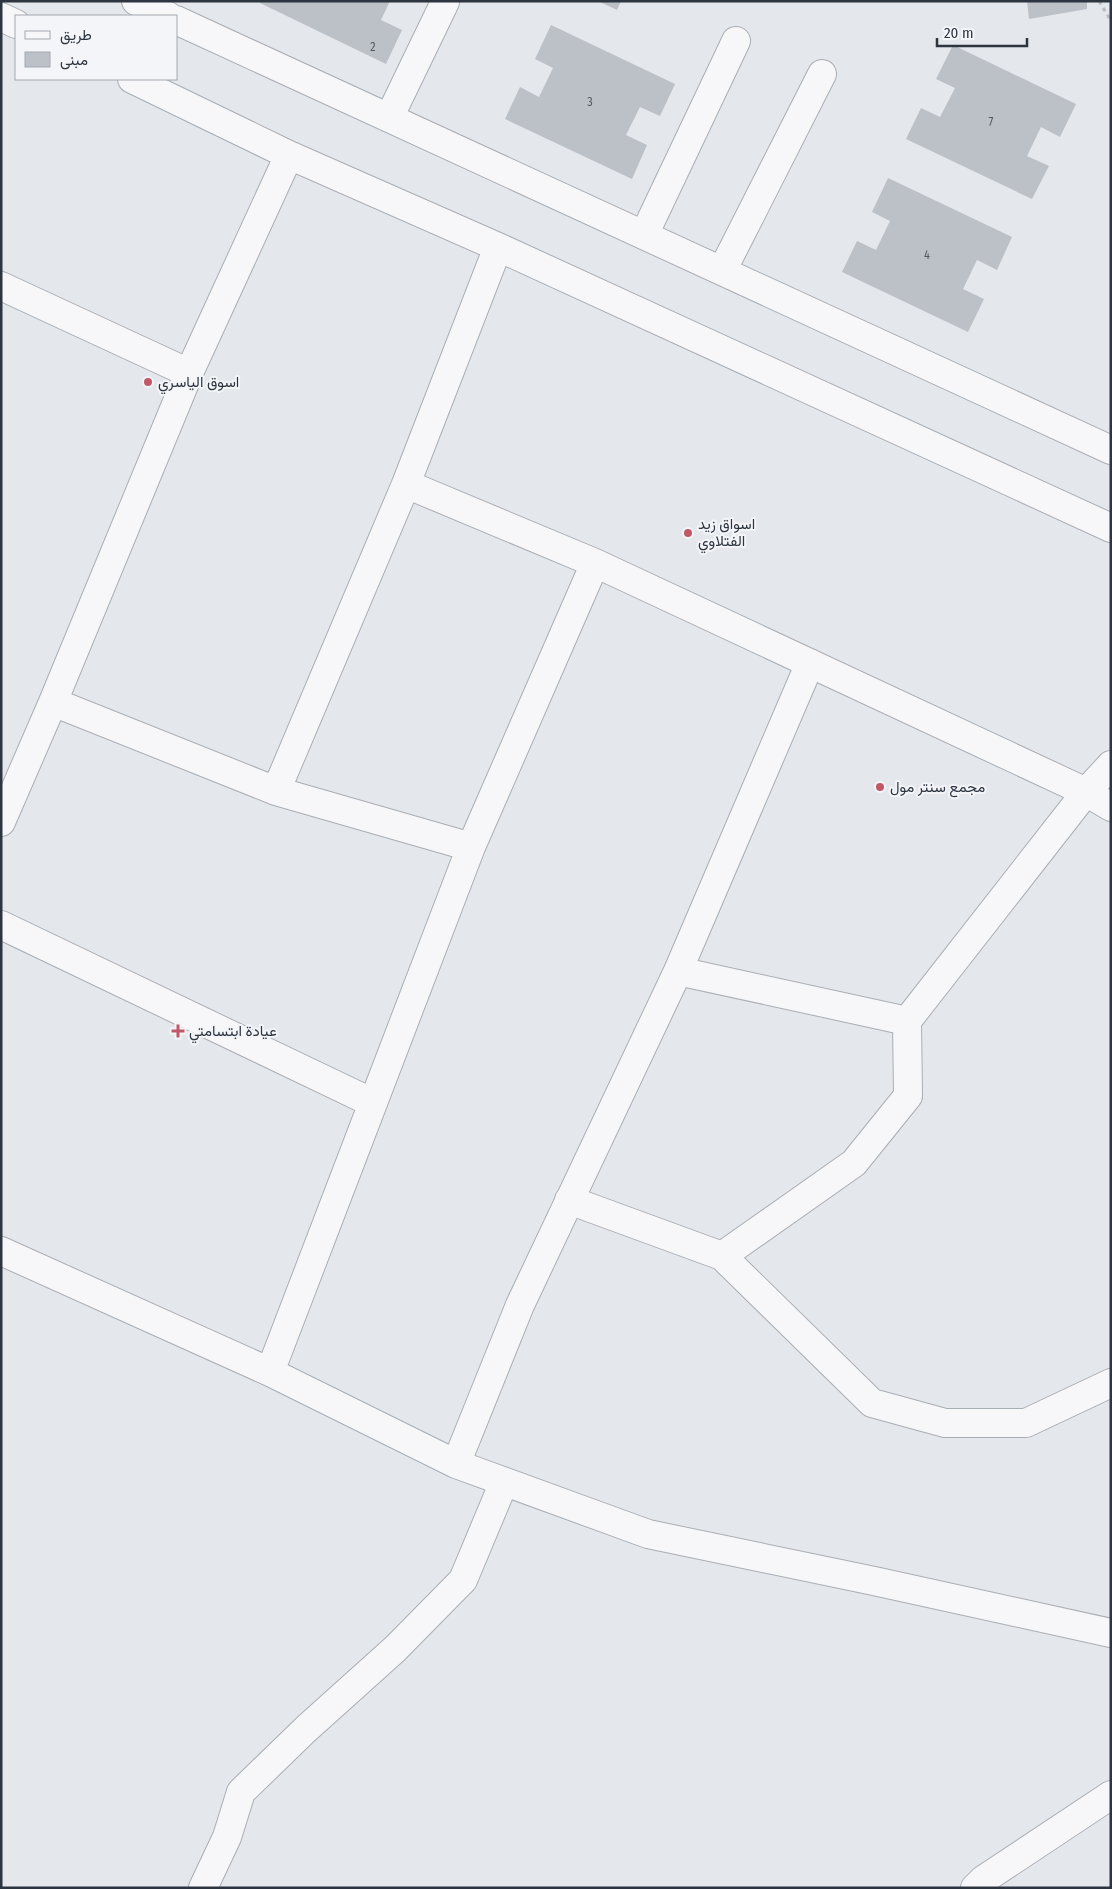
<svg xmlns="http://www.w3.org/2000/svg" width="1112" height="1889" font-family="'Fira Sans Condensed',Vazirmatn,sans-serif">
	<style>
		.building { fill: #bcc0c7 }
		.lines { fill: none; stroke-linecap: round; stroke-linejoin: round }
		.minor-casing { stroke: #a9aeb5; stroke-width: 30 }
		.path { stroke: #babdc2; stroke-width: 3; stroke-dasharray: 4 4; stroke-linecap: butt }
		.minor { stroke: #f7f7f9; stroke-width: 28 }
		.poi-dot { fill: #c15867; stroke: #f4f5f8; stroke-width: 2 }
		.labels { text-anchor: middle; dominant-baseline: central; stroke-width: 4; stroke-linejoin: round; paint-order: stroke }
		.number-label { font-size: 12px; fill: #515862 }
		.poi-label { font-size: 15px; fill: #2d3541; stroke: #f4f5f8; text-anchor: start }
	</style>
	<rect width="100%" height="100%" fill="#e4e7eb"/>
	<!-- building -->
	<path class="building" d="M260,1h130l-9,19 21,10 -16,34 -126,-61z
		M598,1h23l-4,9z
		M1027,1h60v8l-58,10z
		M551,25l124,59 -15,32 -20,-9 -14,28 21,10 -15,34 -127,-60 15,-32 19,10 14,-29 -18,-9z
		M953,45l123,59 -16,33 -19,-10 -14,29 22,10 -17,33 -126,-60 15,-31 19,9 15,-29 -19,-9z
		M888,178l124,59 -15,33 -20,-10 -14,29 21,10 -16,33 -126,-60 15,-31 19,9 14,-29 -18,-9z"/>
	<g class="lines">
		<!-- minor casing -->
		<g class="minor-casing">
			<path id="minor" d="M136,1l32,15
				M1,17l15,7
				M176,20l935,430
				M132,79l157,76 209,92 613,281
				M389,118l56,-116
				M644,235l92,-194
				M722,271l100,-197
				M1,286l188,87
				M595,563l491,229 25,15
				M53,702l223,89 195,56
				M276,791l130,-307
				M1,822l52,-120 136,-329 100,-218
				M1,925l372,178
				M678,971l132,-308
				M569,1200l153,56 150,147 73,20h81l85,-40
				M1,1251l269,121 186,92 64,-159 158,-334 229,50 179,-229 25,-27
				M722,1256l132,-93 54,-67 -1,-75
				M270,1372l201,-525 124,-284 -189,-79 92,-237
				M456,1464l192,70 226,47 237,52
				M203,1888l24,-51 14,-45 65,-63 89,-80 68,-69 41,-98
				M975,1888l8,-8 128,-85"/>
		</g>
		<!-- path -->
		<path class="path" d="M1099,1l12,20"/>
		<!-- minor -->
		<use href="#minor" class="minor"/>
	</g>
	<!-- markers -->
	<g class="poi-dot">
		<circle cx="148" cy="382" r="5"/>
		<circle cx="688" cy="533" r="5"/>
		<circle cx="880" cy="787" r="5"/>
		<path d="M175.5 1023.5h5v5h5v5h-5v5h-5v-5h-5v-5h5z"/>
	</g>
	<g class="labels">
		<!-- number labels -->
		<g class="number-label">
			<text x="373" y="47">2</text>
			<text x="590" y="102">3</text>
			<text x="991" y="122">7</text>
			<text x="927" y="255">4</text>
		</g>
		<!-- poi labels -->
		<g class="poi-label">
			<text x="158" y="382">اسوق الياسري</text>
			<text x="698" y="524">اسواق زيد<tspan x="698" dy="17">الفتلاوي</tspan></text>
			<text x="890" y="787">مجمع سنتر مول</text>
			<text x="189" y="1031">عيادة ابتسامتي</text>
		</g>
	</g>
	<!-- border -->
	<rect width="1112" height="1889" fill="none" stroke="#2d3541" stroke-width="5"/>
	<!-- legend -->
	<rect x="15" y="15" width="162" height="65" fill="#f4f5f8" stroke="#a4a8af"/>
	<rect x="25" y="31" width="25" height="8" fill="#f7f7f9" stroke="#a4a8af"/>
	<text x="60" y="40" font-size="15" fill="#2d3541">طريق</text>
	<rect x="25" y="52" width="25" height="15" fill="#bcc0c7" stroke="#a4a8af"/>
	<text x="60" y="65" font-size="15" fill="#2d3541">مبنى</text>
	<!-- scale -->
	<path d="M937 38v8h90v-8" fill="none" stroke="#2d3541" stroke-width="2.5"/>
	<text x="944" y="38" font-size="15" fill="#2d3541" stroke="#f4f5f8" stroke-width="4" paint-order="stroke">20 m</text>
</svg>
